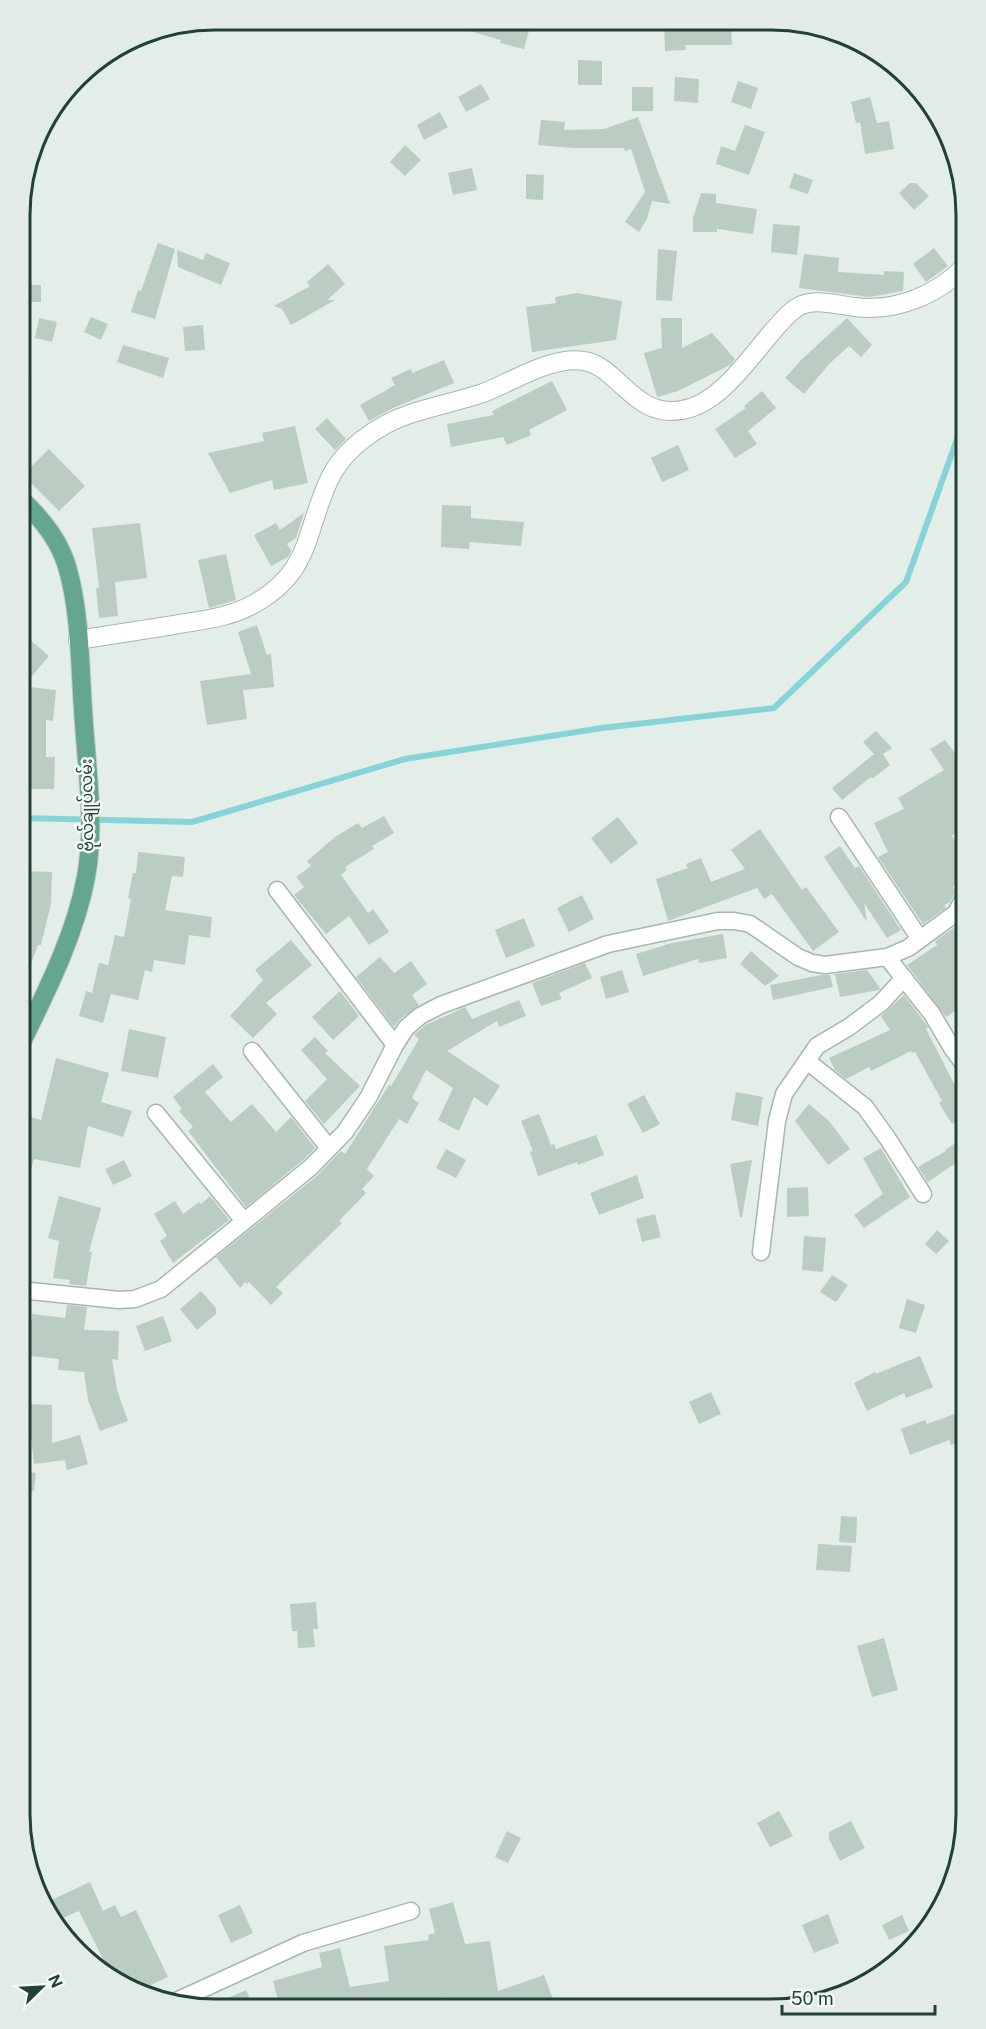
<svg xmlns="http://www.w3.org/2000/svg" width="986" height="2029" font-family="'Public Sans','Noto Sans Myanmar',sans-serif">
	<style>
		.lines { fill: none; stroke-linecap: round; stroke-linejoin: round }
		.stream { stroke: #86d4d8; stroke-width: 6 }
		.building { fill: #bbccc3 }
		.minor-casing { stroke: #a5b7af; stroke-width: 19 }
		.tertiary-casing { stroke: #a5b7af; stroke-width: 20 }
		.primary-casing { stroke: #c1cac6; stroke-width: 20 }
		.minor { stroke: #fff; stroke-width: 16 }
		.tertiary { stroke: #fff; stroke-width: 18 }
		.primary { stroke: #64a78e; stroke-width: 18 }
		.labels { text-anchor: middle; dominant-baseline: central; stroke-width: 5; stroke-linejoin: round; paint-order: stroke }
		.street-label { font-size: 16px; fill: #214135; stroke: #f4faf6 }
		.rim { fill: none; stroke: #214135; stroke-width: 3 }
	</style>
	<rect width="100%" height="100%" fill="#e3eee8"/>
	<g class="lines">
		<!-- stream -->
		<path class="stream" d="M21,818l171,4 213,-63 197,-31 172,-20 132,-126 60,-168"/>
	</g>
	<!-- building -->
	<path class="building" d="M453,21h43l33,10 -5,18 -24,-6 1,-3 -49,-14z
		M664,22h21v5h46l1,18h-47l1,5 -21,1z
		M578,60l24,1v24h-24z
		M675,77l24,2 -1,24 -24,-2z
		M738,81l20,7 -7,21 -20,-7z
		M481,84l9,15 -24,13 -8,-15z
		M632,87h21v24h-21z
		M870,97l7,26 12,-2 5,28 -29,5 -5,-32 -4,1 -5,-21z
		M440,112l8,15 -24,13 -7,-15z
		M638,117l32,87 -18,-3 -5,18 -8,13 -14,-10 20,-30 -14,-43 -6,2 -1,-3h-50l-36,-3 3,-25 24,2 -1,8 40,-1z
		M745,125l20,7 -16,43 -33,-11 5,-18 14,5z
		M405,145l16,15 -16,16 -15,-14z
		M472,168l5,22 -24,5 -5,-22z
		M794,173l19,7 -5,14 -19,-6z
		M526,174l18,1 -1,25 -17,-1z
		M910,183h6l13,13 -15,14 -15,-17z
		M701,193l15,1v9l41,6 -4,25 -36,-5v3h-24v-14z
		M773,224l27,2 -3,29 -26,-3z
		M158,243l17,6 -20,70 -24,-7 7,-22 3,1z
		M934,248l14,18 -22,16 -13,-18z
		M658,249l19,2 -5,50 -16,-1z
		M177,250l26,10 3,-7 24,10 -9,22 -43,-18z
		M804,254l35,4 -1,14 46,3v-4l20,1 -1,19 -33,6 -71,-9z
		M328,264l17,20 -18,16h8l-44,25 -9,-16 -8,-3 36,-20 -3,-4z
		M22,285h19v17h-20z
		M577,293l45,8 -6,39 -84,12 -6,-45 30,-4 -1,-6z
		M91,317l17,7 -7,16 -17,-8z
		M39,318l18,4 -5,20 -17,-4z
		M661,318h21v30l30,-15 23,26 -5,6 -52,26 -21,6 -13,-44 18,-5z
		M847,318l25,27 -11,12 -12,-11 -20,18 -25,30 -19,-16 16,-18z
		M203,325l2,25 -20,1 -2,-24z
		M123,345l46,13 -6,20 -46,-16z
		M444,360l10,23 -61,25 -24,13 -9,-16 35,-20 -4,-7 20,-9 1,4z
		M552,381l15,29 -38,20 2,5 -24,10 -4,-8 -52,10 -4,-23 47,-9 -2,-4z
		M762,391l14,17 -28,23 9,13 -22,14 -20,-29 31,-21 -2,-2z
		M327,418l19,21 -11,11 -20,-21z
		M295,426l13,57 -34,7 -2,-10 -42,13 -22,-40 56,-12 -2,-8z
		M678,445l11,25 -27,12 -11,-24z
		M49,449l36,37 -26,25 -36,-36z
		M442,505l29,1v12l53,4 -3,24 -51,-4 -1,7 -28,-2z
		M304,513l-8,25 -9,6 4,7 -3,6 -17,9 -17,-31 22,-12 4,7z
		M140,523l7,55 -32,4 3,34 -19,2 -3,-30h3l-7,-60z
		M226,554l10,46 -27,8 -11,-48z
		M257,625l10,30 4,-1 3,33 -31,3 4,29 -40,6 -7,-44 51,-7 -13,-42z
		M21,632l28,24 -28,33z
		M29,687l27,3 -3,31 -7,-1v37h9l-1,32h-33l1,-64h2z
		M876,731l16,17 -9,6 7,11 -18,14 -1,-2 -29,23 -10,-12 42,-34 -11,-12z
		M945,740l13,17 8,-4v44l-10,5 10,20v6l-15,8 15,12v24l-13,15 3,4 -6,11 -6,3 2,3 -23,16 -45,-67 10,-5 -14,-29 30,-14 -6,-11 46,-28 -14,-21z
		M384,816l10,17 -22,13 2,3 -29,18 2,3 -6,5 27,38 5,-4 16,23 -20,13 -20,-29 -23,18 -32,-39 10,-8 -8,-10 15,-11 -4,-5 28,-24 23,-14 4,5z
		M618,817l20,26 -27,21 -20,-26z
		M760,829l42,61 4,-3 33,45 -26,19 -41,-57 -8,5 -7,-11 -89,33 -12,-42 32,-11 -2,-4 15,-6 10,24 34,-13 -14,-19z
		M840,846l15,22 4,-2 42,64 -14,8 -23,-35 3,19 -43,-65z
		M138,852l47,5 -2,20 -11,-1 -7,34 47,7 -2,21 -21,-3 -4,30 -31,-5 -2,12 -7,-2 -7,30 -27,-6 -8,29 -24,-7 7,-25 6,2 7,-30 9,2 7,-30 9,2 7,-38 -3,-1 5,-25h3z
		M22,871l30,1 -1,32 -10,41h-3l-16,42h-2z
		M582,895l12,24 -25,13 -12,-24z
		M524,918l11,28 -29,12 -11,-28z
		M958,925l8,11v68l-20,13 -39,-52 30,-20 -2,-4z
		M723,934l4,24 -28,5 -1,-4 -55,17 -7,-22 36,-11z
		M291,940l21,25 -46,38 11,11 -24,24 -23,-22 33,-36 -8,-10z
		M751,951l28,25 -14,10 -25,-22z
		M380,957l14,16 17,-12 16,23 -15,11 7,10 -20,15 -5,7 -38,-50z
		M585,963l7,15 -33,15 3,6 -21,7 -9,-23z
		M622,970l7,22 -23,7 -6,-22z
		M867,970l13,18 -1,2 -39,7 -5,-23z
		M822,975h8l3,12 -60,13 -3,-15z
		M340,991l19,25 -26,24 -21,-23z
		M904,995l24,32 -2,2 40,78v9l-14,8 -13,-21 3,-2 -27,-49 -3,1 -1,-2 -40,20 -2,-4 -23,12 -11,-9 -6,-12 61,-28 -9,-14z
		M519,1000l7,16 -27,11 -2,-6 -50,30 53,35 -13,20 -13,-9 -15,34 -21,-11 15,-32 -27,-18 -14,28 7,5 -12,21 -8,-5 -32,50 7,7 -12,13 4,4 -27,28 3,2 -66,64 7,6 -12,12 -22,-23 -2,2 -2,-2 -5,6 -24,-31 102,-82 23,-24 4,3 44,-69 2,1 28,-47 -5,-4 12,-10 39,-18 7,12z
		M129,1029l37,8 -8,41 -37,-7z
		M315,1037l13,14 -3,2 35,33 -36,38 -19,-23 22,-22 -26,-29z
		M56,1058l53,15 -8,29 31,9 -9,26 -35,-11 -8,42 -46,-9 -9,32 -5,-1v-60l4,-15 17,5z
		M213,1064l10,13 -18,15 26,30 21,-18 24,28 15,-15 24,31 -11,11 -58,48 -58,-76 5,-4 -14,-16 3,-2 -9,-12z
		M736,1092l27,5 -5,29 -27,-6z
		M644,1095l16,29 -17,9 -16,-29z
		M809,1104l20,17 21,28 -22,16 -33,-44z
		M539,1114l12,31 3,-1 2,5 40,-14 8,20 -26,10 -1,-3 -39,14 -8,-24 3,-1 -12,-30z
		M960,1140l2,3 4,-2v15l-38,26 -10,-15 28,-16 -1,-1z
		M881,1148l29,49 -46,31 -10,-13 29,-21 -20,-36z
		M446,1149l20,11 -10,18 -20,-10z
		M124,1160l8,16 -19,9 -8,-16z
		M752,1160l-10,57h-2l-10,-53z
		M637,1175l7,23 -45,17 -9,-22z
		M808,1187l1,29 -22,1v-29z
		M59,1196l42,12 -12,44h3l-6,34 -17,-2 1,-4 -17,-2 6,-37 -11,-3z
		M210,1196l19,24 -56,43 -13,-22 7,-5 -13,-22 21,-13 8,13 16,-12 2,2z
		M655,1214l6,23 -19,5 -6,-23z
		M937,1230l12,11 -13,13 -11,-10z
		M804,1236l22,2 -3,34 -21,-2z
		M832,1275l16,10 -12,17 -16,-10z
		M201,1291l15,17v6l-19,16 -17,-21z
		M907,1299l18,6 -9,28 -17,-5z
		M67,1305l20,2 -3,23 35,1 -1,29 -6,-1 5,31 11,31 -28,10 -12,-31 -4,-28 -26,-2 1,-11 -39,-4v-37l12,2v-6l33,4z
		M163,1316l9,25 -27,10 -9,-25z
		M920,1356l13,31 -27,11 -2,-5 -37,18 -13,-28 21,-11 1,2z
		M711,1392l10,22 -22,10 -10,-22z
		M26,1404l26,1v38l28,-8 8,29 -21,6 -2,-10 -31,4 -4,-38h-4z
		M960,1412l6,17v10l-15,6 -2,-5 -39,15 -9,-26 24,-9 2,4z
		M20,1470l16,3 -2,18 -14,-2z
		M841,1516l16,1 -1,26 -17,-1z
		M818,1544l34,2 -2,26 -34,-2z
		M316,1602l2,27h-5l2,18 -17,1 -1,-17h-5l-2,-27z
		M884,1638l14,52 -26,7 -15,-51z
		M779,1811l14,25 -23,11 -13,-24z
		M851,1821l14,27 -25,13 -11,-22v-7z
		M507,1831l14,7 -13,25 -13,-6z
		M90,1882l13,29 12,-6 6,12 15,-7 32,67 -32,15 -24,-15 -33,-66 -20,9 -12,-18z
		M453,1902l12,42 25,-3 8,50 46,-16 9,24 -28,10h-72l-7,-12 -86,11h-80l-7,-27 49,-14 -3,-14 21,-5 10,39 39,-6 -5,-35 45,-6 -1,-5 7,-2 -6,-24z
		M240,1905l13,28 -22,10 -13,-28z
		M828,1914l11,29 -25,10 -12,-28z
		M902,1915l7,16 -20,9 -7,-15z
		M246,1990l8,18h-48z"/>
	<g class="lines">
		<!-- minor casing -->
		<g class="minor-casing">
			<path id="minor" d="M839,817l81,122
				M277,890l118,155
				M887,957l45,57 20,34 14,19
				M252,1051l77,97
				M807,1061l58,46 23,32 35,55
				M156,1113l88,108
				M761,1252l16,-131 7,-27 33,-48 32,-19 32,-24 23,-25
				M20,1290l99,10 16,-1 26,-10 150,-122 34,-35 23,-34 27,-53 11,-17 14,-12 21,-11 167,-61 110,-23h16l16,3 48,33 14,6 13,2 62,-8 21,-9 48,-35 10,-19
				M172,2003l131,-60 108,-32"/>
		</g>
		<!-- tertiary casing -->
		<g class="tertiary-casing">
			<path id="tertiary" d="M78,640c32,-5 64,-10 96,-15 27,-5 54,-7 78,-20 60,-33 52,-71 77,-125 14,-31 50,-56 81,-66 24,-8 49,-13 73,-21 29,-11 70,-38 101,-32 34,5 50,58 98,49 38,-6 67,-52 91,-79 7,-8 14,-17 23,-23 17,-11 40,-3 59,-1 41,5 83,-12 111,-42"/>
		</g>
		<!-- primary casing -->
		<g class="primary-casing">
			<path id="primary" d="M20,1046c26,-54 55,-110 66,-169 10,-53 0,-114 -3,-168 -3,-42 -3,-94 -14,-135 -7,-31 -26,-54 -48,-75"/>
		</g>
		<!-- minor -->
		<use href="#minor" class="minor"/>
		<!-- tertiary -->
		<use href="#tertiary" class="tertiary"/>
		<!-- primary -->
		<use href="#primary" class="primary"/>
	</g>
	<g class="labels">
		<!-- street labels -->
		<g class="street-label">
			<text transform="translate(87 805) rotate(-91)">ဗိုလ်‌ချုပ်‌လမ်း</text>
		</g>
	</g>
	<!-- crop -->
	<path d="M0 0H986V2029H0ZM215 30H771A185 185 0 0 1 956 215V1814A185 185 0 0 1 771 1999H215A185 185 0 0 1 30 1814V215A185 185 0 0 1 215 30Z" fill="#e3ebe7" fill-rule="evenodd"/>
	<path class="rim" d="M215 30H771A185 185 0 0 1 956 215V1814A185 185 0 0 1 771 1999H215A185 185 0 0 1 30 1814V215A185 185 0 0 1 215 30Z"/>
	<!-- north arrow -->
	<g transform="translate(42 1987) rotate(66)" stroke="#f4faf6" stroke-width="4.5" paint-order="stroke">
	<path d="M0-4.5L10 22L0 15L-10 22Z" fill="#214135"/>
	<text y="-9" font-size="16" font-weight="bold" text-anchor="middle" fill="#214135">N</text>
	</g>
	<!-- scale -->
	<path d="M782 2005v9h153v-9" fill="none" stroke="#214135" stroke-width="3"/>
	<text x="791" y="2005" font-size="18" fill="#214135" stroke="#f4faf6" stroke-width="4.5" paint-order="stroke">50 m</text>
</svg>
